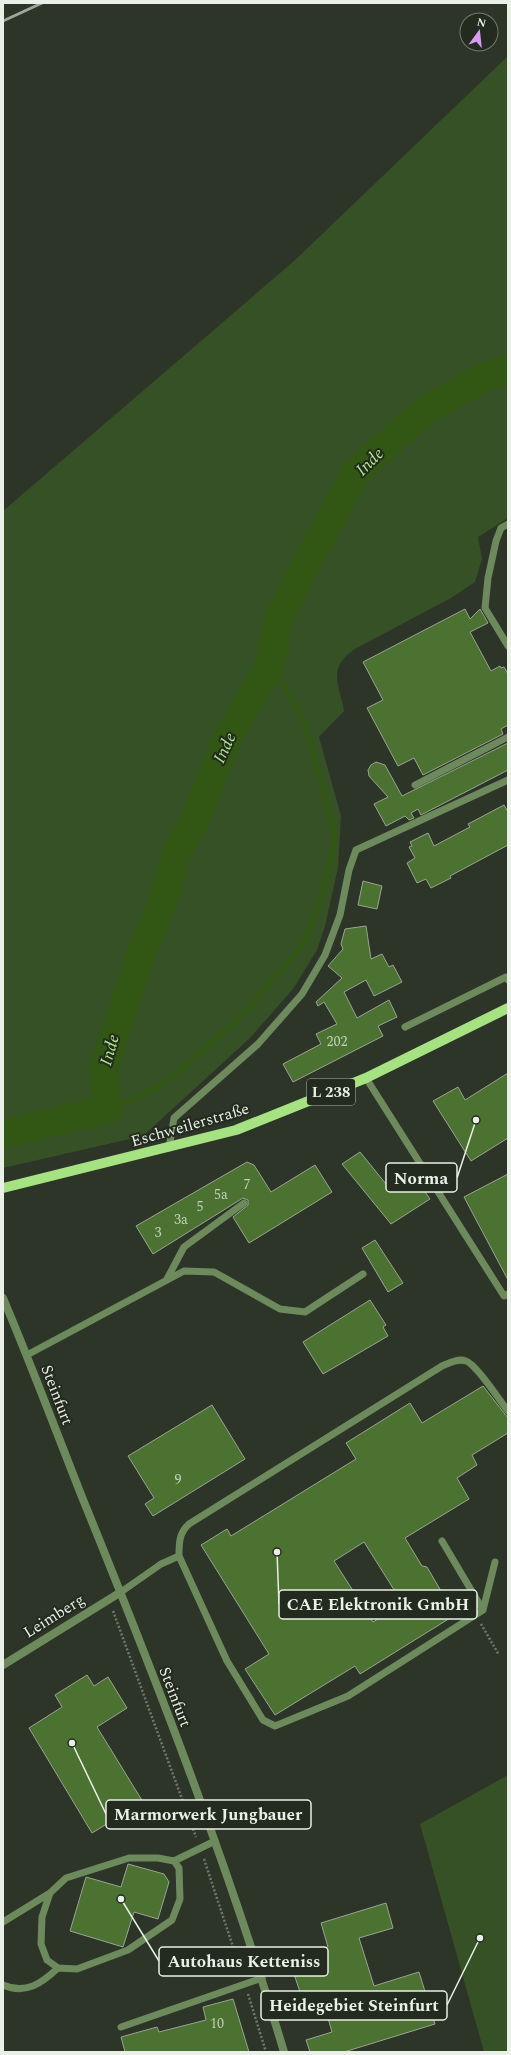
<svg xmlns="http://www.w3.org/2000/svg" width="511" height="2055" font-family="Spectral,serif">
	<style>
		.green { fill: #365125 }
		.lines { fill: none; stroke-linecap: round; stroke-linejoin: round }
		.stream { stroke: #325714; stroke-width: 5 }
		.river { stroke: #325714; stroke-width: 29 }
		.building { fill: #4b7231; stroke: #9aa495; fill-rule: evenodd }
		.path { stroke: #72786e; stroke-width: 2.5; stroke-dasharray: 2 2; stroke-linecap: butt }
		.service { stroke: #6d8a5c; stroke-width: 7 }
		.minor { stroke: #6d8a5c; stroke-width: 8 }
		.tertiary { stroke: #6d8a5c; stroke-width: 8 }
		.primary { stroke: #a6e182; stroke-width: 10 }
		.rail { stroke: #a0a69d; stroke-width: 3 }
		.labels { text-anchor: middle; dominant-baseline: central; stroke-width: 4; stroke-linejoin: round; paint-order: stroke }
		.number-label { font-size: 14px; fill: #c2d0ba }
		.shield { fill: #232a1e; stroke: #aeb4ab; stroke-width: 1 }
		.shield-label { font-size: 15px; font-weight: bold; fill: #eaefe7 }
		.street-label { font-size: 16px; fill: #eaefe7; stroke: #232a1e }
		.water-label { font-size: 17px; font-style: italic; fill: #b1ea8d; stroke: #232a1e }
		.leader { fill: none; stroke: #eaefe7; stroke-width: 1.5 }
		.callout-dot { fill: #eaefe7; stroke: #232a1e; stroke-width: 1.5 }
		.callout { fill: #232a1e; stroke: #eaefe7; stroke-width: 1.5 }
		.callout-label { font-size: 17px; text-anchor: middle; font-weight: bold; fill: #eaefe7 }
	</style>
	<rect width="100%" height="100%" fill="#2d3428"/>
	<!-- green -->
	<path class="green" d="M508,56v462l-30,19 4,22 -7,23 -24,16 -96,51c-29,19 -15,37 -11,62l-25,26 22,79 -3,52 -13,58 -8,24 -24,39 -43,49 -107,98 -140,32v-657l291,-250z
		M508,1775v277h-24l-64,-228z"/>
	<g class="lines">
		<!-- stream -->
		<path class="stream" d="M108,1109l25,-10 36,-19 70,-62 64,-73 16,-41 16,-64 -4,-20 -27,-100 -34,-56"/>
		<!-- river -->
		<path class="river" d="M3,1134l105,-25 -5,-39 32,-98 10,-29 7,-12 14,-41 9,-35 22,-39 28,-73 45,-79 9,-45 22,-46 56,-102 69,-61 57,-32 25,-10"/>
	</g>
	<!-- building -->
	<path class="building" d="M465,609l5,10 10,-10 8,14 -18,9 21,39 9,-5 1,2 3,-1 4,7v51l-7,4 2,5 -80,41 -9,-17 -16,8 -31,-58 16,-8 -20,-38z
		M508,743v27l-87,45 -3,-6 -7,4 3,5 -5,2 -4,-4 -19,10 -12,-22 14,-7 -19,-21 -1,-6 3,-5 5,-3 9,3 17,31z
		M504,805l4,7v33l-58,31 1,2 -20,10 -5,-9 -9,4 -10,-20 8,-5 -6,-11 3,-1 -2,-4 18,-9 6,13 36,-19 -2,-3z
		M363,881l19,5 -5,23 -19,-4z
		M366,926l5,33 11,-5 7,13 4,-2 9,17 -28,14 -8,-16 -22,12 13,26 32,-18 8,17 -19,9 5,10 -90,46 -10,-18 38,-20 -5,-10 21,-10 -13,-22 -6,4 -2,-4 26,-24 -14,-12 15,-17 -2,-5 4,-15z
		M508,1073v65l-37,23 -38,-60 25,-14 7,13z
		M360,1152l26,32 23,-15 21,30 -39,25 -49,-60z
		M247,1162l7,3 17,27 44,-27 17,27 -83,51 -16,-26 15,-12v-5l-5,-2 -90,56 -17,-28z
		M508,1174v106l-44,-83z
		M375,1240l28,43 -15,9 -26,-44z
		M370,1300l16,25 -3,2 5,9 -65,38 -20,-32z
		M483,1386l25,32v15l-36,22 5,10 -20,13 12,21 -64,39 17,28 5,1 28,48 -95,59 -5,-8 -80,49 -30,-46 24,-15 -68,-109 26,-16 4,7 125,-77 -10,-16 64,-40 12,20zM364,1542l39,62 -30,18 -39,-61z
		M212,1405l33,54 -92,57 -8,-12 9,-6 -26,-42z
		M87,1675l7,11 14,-9 19,31 -30,19 46,75 -51,31 -63,-105 33,-21 -7,-12z
		M128,1864l36,10 5,8 -11,37 -24,-7 -11,35 -53,-16 16,-54 35,10z
		M386,1903l7,25 -34,10 15,48 45,-14 16,52 -91,28h-34l-4,-12 26,-8 -9,-31 -21,6 -4,-11 3,-1 -12,-36 39,-12 -7,-24z
		M233,1999l16,53h-124l-4,-15 36,-10 2,5 47,-12 -3,-13z"/>
	<g class="lines">
		<!-- path -->
		<path class="path" d="M113,1611l83,226
			M481,1624l18,31
			M204,1859l38,115
			M248,1994l18,58"/>
		<!-- service -->
		<path class="service" d="M508,524l-7,4 -5,13 -8,37 -3,30 23,38
			M415,785l93,-48
			M405,1027l101,-50 2,3
			M366,1078l138,218 4,-2
			M169,1148l5,-30 84,-74 44,-50 23,-39 15,-40 9,-45 7,-20 152,-70
			M167,1279l17,-32 60,-44
			M27,1355l157,-84 30,1 66,37 25,3 58,-38
			M179,1556c0,-13 0,-23 10,-32l253,-158c7,-3 16,-8 24,-5 10,3 34,40 42,50
			M121,1592l40,-28 18,-8 48,105 36,59 12,6 73,-30 135,-86 -41,-69
			M483,1610l12,-48
			M174,1861l5,7 1,31 -8,21 -44,30 -51,19 -19,-1 -11,-8 -6,-16 1,-27 8,-24 16,-15 63,-20h29l16,3 41,-20
			M3,1922l47,-29
			M3,1985c23,10 39,-2 55,-17
			M121,2027l141,-49"/>
		<!-- minor -->
		<path class="minor" d="M3,1665l118,-73"/>
		<!-- tertiary -->
		<path class="tertiary" d="M3,1298c28,66 53,133 79,199 74,182 146,367 202,555"/>
		<!-- primary -->
		<path class="primary" d="M3,1188l233,-58 130,-52 142,-70"/>
		<!-- rail -->
		<path class="rail" d="M3,21l39,-18"/>
	</g>
	<g class="labels">
		<!-- number labels -->
		<g class="number-label">
			<text x="337" y="1041">202</text>
			<text x="247" y="1184">7</text>
			<text x="221" y="1194">5a</text>
			<text x="200" y="1206">5</text>
			<text x="181" y="1219">3a</text>
			<text x="158" y="1232">3</text>
			<text x="178" y="1479">9</text>
			<text x="217" y="2023">10</text>
		</g>
		<!-- shield labels -->
		<rect class="shield" x="307" y="1079" width="48" height="26" rx="3"/>
		<g class="shield-label">
			<text x="331" y="1092">L 238</text>
		</g>
		<!-- street labels -->
		<g class="street-label">
			<text transform="translate(190 1125) rotate(-16)">Eschweilerstraße</text>
			<text transform="translate(57 1395) rotate(69)">Steinfurt</text>
			<text transform="translate(54 1616) rotate(-32)">Leimberg</text>
			<text transform="translate(175 1697) rotate(69)">Steinfurt</text>
		</g>
		<!-- water labels -->
		<g class="water-label">
			<text transform="translate(370 462) rotate(-45)">Inde</text>
			<text transform="translate(225 748) rotate(-65)">Inde</text>
			<text transform="translate(110 1050) rotate(-74)">Inde</text>
		</g>
	</g>
	<!-- callouts -->
	<path class="leader" d="M476 1120L457 1178M277 1552L279 1604M72 1743L106 1814M121 1899L159 1961M480 1938L447 2005"/>
	<g class="callout-dot">
		<circle cx="476" cy="1120" r="4"/>
		<circle cx="277" cy="1552" r="4"/>
		<circle cx="72" cy="1743" r="4"/>
		<circle cx="121" cy="1899" r="4"/>
		<circle cx="480" cy="1938" r="4"/>
	</g>
	<g class="callout">
		<rect x="386" y="1163" width="71" height="29" rx="4"/>
		<rect x="279" y="1590" width="198" height="29" rx="4"/>
		<rect x="106" y="1800" width="205" height="29" rx="4"/>
		<rect x="159" y="1947" width="169" height="29" rx="4"/>
		<rect x="261" y="1991" width="186" height="29" rx="4"/>
	</g>
	<g class="callout-label">
		<text x="421" y="1184">Norma</text>
		<text x="378" y="1610">CAE Elektronik GmbH</text>
		<text x="208" y="1820">Marmorwerk Jungbauer</text>
		<text x="244" y="1967">Autohaus Ketteniss</text>
		<text x="354" y="2011">Heidegebiet Steinfurt</text>
	</g>
	<!-- border -->
	<rect width="511" height="2055" fill="none" stroke="#eaefe7" stroke-width="8"/>
	<!-- north arrow -->
	<g transform="translate(479 32) rotate(15)"><circle r="19" fill="#232a1e" stroke="#73796e"/>
	<path d="M0-3L7 15L0 10L-7 15Z" fill="#d99af7"/>
	<text y="-6" font-size="11" font-weight="bold" text-anchor="middle" fill="#eaefe7">N</text>
	</g>
</svg>
